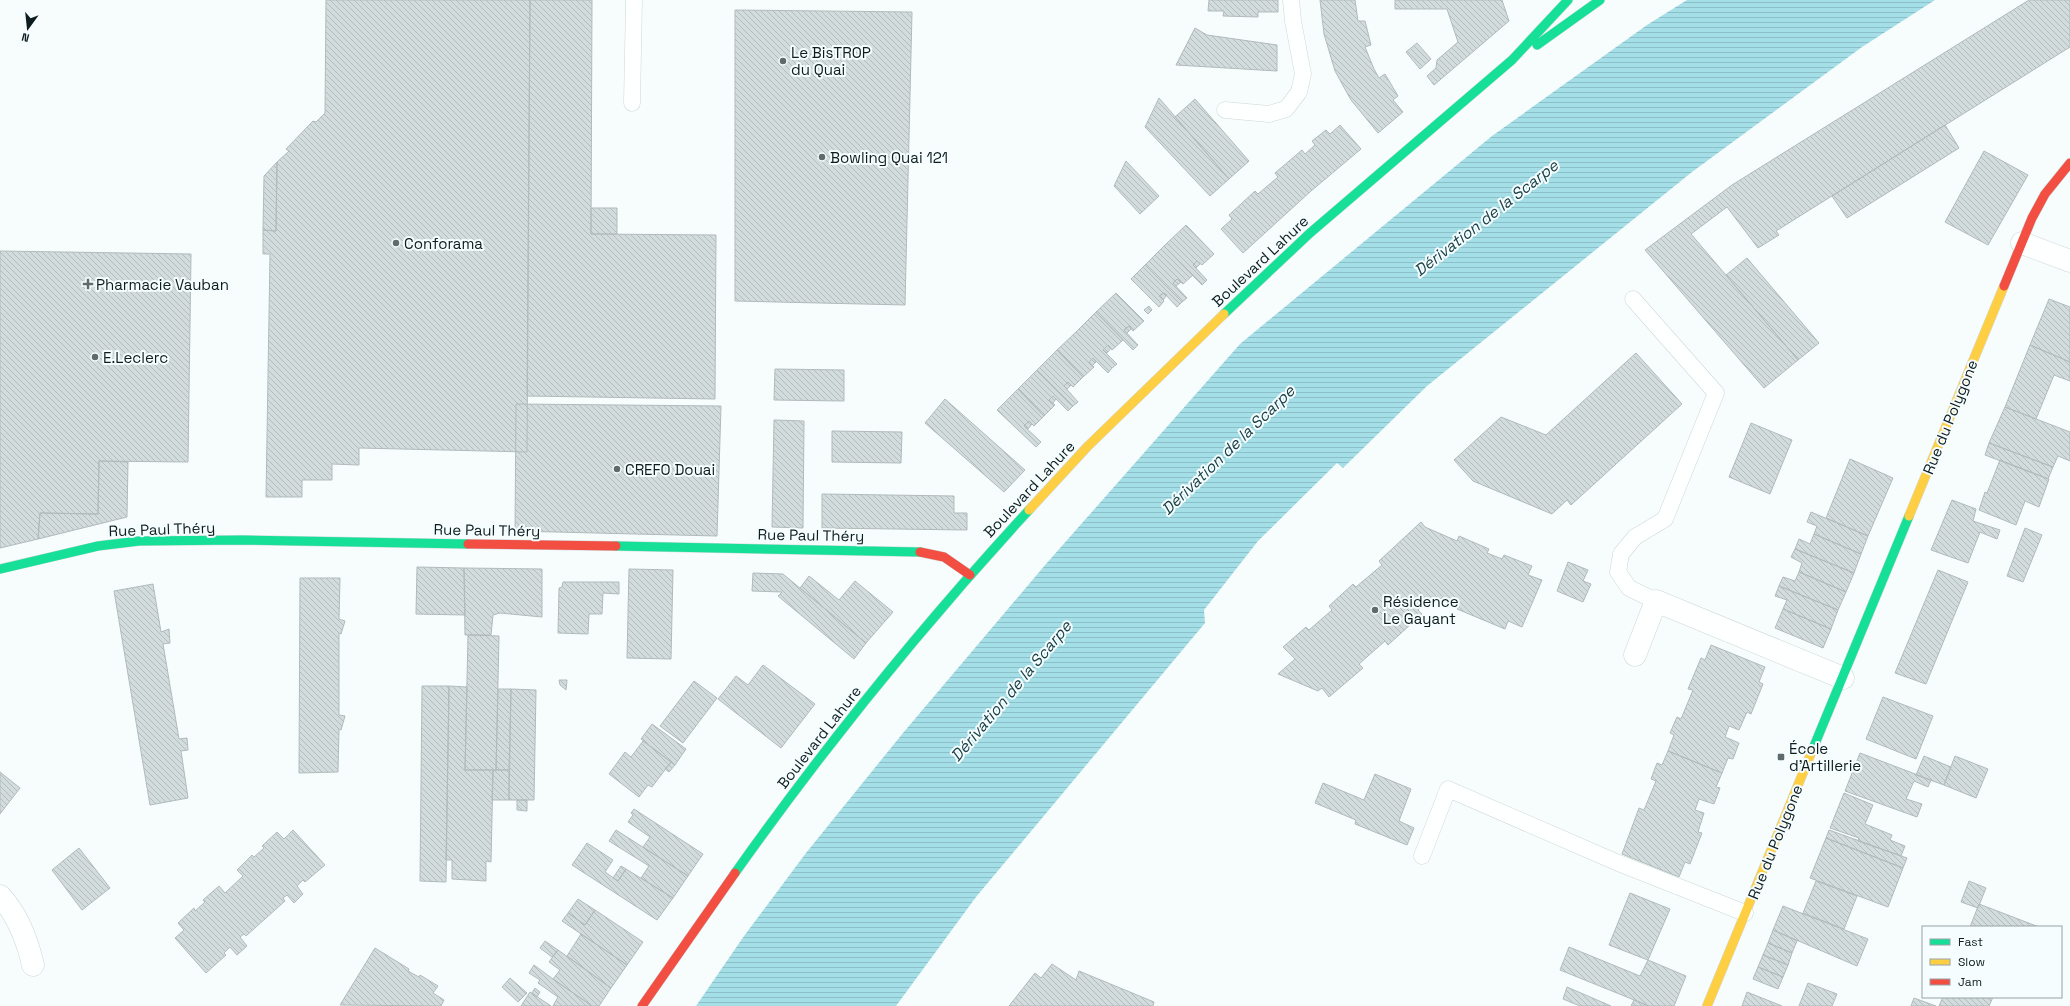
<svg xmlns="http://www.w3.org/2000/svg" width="2070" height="1006" font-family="'Space Grotesk',sans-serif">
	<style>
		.water { fill: url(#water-rules) }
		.building { fill: url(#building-back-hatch); stroke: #b1bbbc }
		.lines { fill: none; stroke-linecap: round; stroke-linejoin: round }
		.lane-casing { stroke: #ced8d9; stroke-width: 17 }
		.street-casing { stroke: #ced8d9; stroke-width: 23 }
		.fast-casing { stroke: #ced8d9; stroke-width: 10 }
		.slow-casing { stroke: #ced8d9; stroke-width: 10 }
		.jam-casing { stroke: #ced8d9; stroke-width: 10 }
		.lane { stroke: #feffff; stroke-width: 16 }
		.street { stroke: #feffff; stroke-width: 22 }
		.fast { stroke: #16e098; stroke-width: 9 }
		.slow { stroke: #ffcf43; stroke-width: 9 }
		.jam { stroke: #f24e42; stroke-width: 9 }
		.poi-dot { fill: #5f6a6c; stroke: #f5fdfe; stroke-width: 1.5 }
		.labels { text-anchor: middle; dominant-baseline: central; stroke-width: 4; stroke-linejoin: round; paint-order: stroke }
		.poi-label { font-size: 15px; fill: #0d1c1f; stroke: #f5fdfe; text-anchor: start }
		.street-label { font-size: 15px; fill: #0d1c1f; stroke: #f5fdfe }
		.water-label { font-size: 16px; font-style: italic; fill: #1a4147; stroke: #f5fdfe }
	</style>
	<defs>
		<pattern id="water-rules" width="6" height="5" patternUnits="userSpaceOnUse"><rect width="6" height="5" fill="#a4dfe8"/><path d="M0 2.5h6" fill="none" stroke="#8cbfc7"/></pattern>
		<pattern id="building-back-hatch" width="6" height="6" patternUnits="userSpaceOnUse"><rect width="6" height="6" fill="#d2dcdd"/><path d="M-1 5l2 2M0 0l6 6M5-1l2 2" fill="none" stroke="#b3bcbd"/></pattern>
	</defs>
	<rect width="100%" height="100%" fill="#f7fcfc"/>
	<!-- water -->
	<path class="water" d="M1687,0h248l-73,47 -170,125 -265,214 -84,82 -6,-5 -79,78 -54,69 1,13 -229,274 -80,109h-200l48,-70 62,-83 97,-120 143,-169 194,-220 252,-208 155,-111z"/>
	<!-- building -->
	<path class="building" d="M326,0h204l-3,452 -168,-4v17l-27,-1v16h-30v17h-36l4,-243h-7v-24l13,1 1,-69 12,-11 -3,-2 27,-28 3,1 9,-9z
		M530,0h62l-1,234 125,1 -1,164 -188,-3z
		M1209,0h69v12h-20v5l-35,-1 1,-5h-16z
		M1320,0h35l3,21h7l6,24 -6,2 9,22 5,9 6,-4 13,22 -5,4 10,12 -25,21 -27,-33 -16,-29 -11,-37z
		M1395,0h107l7,21 -75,64 -7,-9 9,-8 1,-8 21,-18 -11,-33h-52z
		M2029,0h41v47l-294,184 3,4 -21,13 -31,-41 -36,27 107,126 -34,28 -119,-138 87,-65z
		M735,10l177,2 -7,293 -170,-4z
		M1195,28l12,7 70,10v26l-101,-6z
		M1417,43l14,16 -11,10 -14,-17z
		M1159,98l70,81 -19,17 -65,-69z
		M1195,99l54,62 -20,18 -54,-62z
		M1340,125l21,24 -50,42 -68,62 -22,-24 11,-10 -3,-4 26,-24 3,3 20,-17 -3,-4 27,-23 3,4 10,-9 -3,-4 14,-11 4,4z
		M1945,125l14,23 -112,70 -15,-22z
		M1984,151l44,24 -40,70 -43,-23z
		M1126,161l33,35 -19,18 -26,-28z
		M277,162l-1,69 -13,-1 1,-54z
		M591,208h26v26h-26z
		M1186,225l28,29 -12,11 -5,-4 -4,4 14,15 -5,5 -38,-39z
		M1164,246l29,29 -10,9 -6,-5 -4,4 14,15 -5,4 -37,-37z
		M0,251l191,3 -3,208 -89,-1 -1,53 -58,-1 -2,26 -38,9z
		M1747,258l72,85 -21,17 -72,-85z
		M1197,261l3,3 -4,4 -3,-3z
		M1145,265l37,37 -5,5 -13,-14 -5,3 5,5 -5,6 -28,-28z
		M1177,279l4,3 -5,4 -3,-3z
		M1116,293l28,28 -11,10 -4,-5 -5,4 14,15 -5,5 -37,-38z
		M1164,293l3,2 -4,5 -4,-4z
		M2049,299l21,8v55l-40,-17z
		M1149,306l3,4 -4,4 -4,-4z
		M1096,312l27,28 -11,10 -4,-5 -5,5 14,14 -5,4 -36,-36z
		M1129,326l2,3 -4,4 -3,-3z
		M1076,332l36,36 -4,5 -15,-15 -4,4 5,5 -11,10 -26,-27z
		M1108,345l3,3 -4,5 -4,-3z
		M2030,345l40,17v19l-16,-6 -18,44 -31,-12z
		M1057,350l26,27 -10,10 -5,-5 -4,4 14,16 -5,4 -36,-36z
		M1636,353l46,51 -111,101 -4,-5 -15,14 -79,-33 -19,-21 47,-43 45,18z
		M1093,358l3,4 -4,4 -3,-4z
		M775,369l69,1v31l-70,-1z
		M1037,370l36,36 -5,5 -15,-15 -4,4 6,5 -11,11 -26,-27z
		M1068,382l3,3 -4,4 -3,-3z
		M1018,389l26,27 -10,10 -5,-5 -5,5 17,16 -5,5 -39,-37z
		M1053,396l3,3 -4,5 -3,-4z
		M945,399l80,71 -21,22 -79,-69z
		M516,404l205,2 -4,130 -202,-5z
		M2005,407l65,25v29l-12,-5 -5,11 -64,-24z
		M774,420l30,1 -1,107 -31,-1z
		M1029,421l3,3 -4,5 -4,-3z
		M1751,423l41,17 -22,54 -41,-17z
		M832,431l70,1 -1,31 -69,-1z
		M1989,443l64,24 -5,12 -63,-24z
		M1850,459l43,19 -25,58 -42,-18z
		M2000,460l49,19 -10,28 -14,-6 -9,24 -37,-15 6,-18 2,1z
		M99,461l29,1 -1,55 -89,22 2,-26 58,1z
		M822,494l132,2v17h13v17l-145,-2z
		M1952,500l24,9 -3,12 27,9 -3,9 -17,-7 -12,31 -37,-13z
		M1811,512l57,24 -7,18 -47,-20 3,-8 -10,-4z
		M1421,522l4,5 32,14 2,-5 30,13 -2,4 15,6 2,-4 28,11 -4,9 14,5 -20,47 -14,-6 -3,8 -48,-20 2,-4 -16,-7 -7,2 -4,-3 -14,13 4,4 -34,31 -3,-4 -26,23 4,4 -34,29 -7,-9 -4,3 -40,-17 17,-15 -12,-12 23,-20 3,3 23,-20 -3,-4 24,-22 3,3 26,-22 -3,-4z
		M2025,528l17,7 -19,47 -16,-6z
		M1814,534l47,20 -7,19 -59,-24 4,-10 11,5z
		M1795,549l59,24 -8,19 -47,-20 3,-9 -11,-6z
		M1568,562l20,8 -5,11 8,3 -8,18 -26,-11z
		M417,567l47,1 1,47 -49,-1z
		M464,568l78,1v48l-42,-4 -7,2 -2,20h-26z
		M629,569l44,1 -2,89 -44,-1z
		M1938,570l30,12 -42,102 -31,-11z
		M1799,572l47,20 -8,18 -59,-24 4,-9 12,4z
		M753,573l30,1 83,69 -12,16 -76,-63 4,-4 -30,-1z
		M809,576l30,24 16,-19 38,31 -27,31 -66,-55z
		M300,578h40l-1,41 6,2 -4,13 -2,-1v82l6,1 -4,14 -2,-1 -1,43 -39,1z
		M563,582h56v12l-16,-1 -1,21h-13l-1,20 -30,-1 1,-45 3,-1z
		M153,584l8,48 8,-3 1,14 -7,1 16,95 8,-1 1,12 -7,1 7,47 -38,7 -36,-214z
		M1779,586l59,24 -7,19 -48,-20 4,-9 -12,-4z
		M1783,609l48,20 -8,19 -48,-20z
		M468,635l31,1 -3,134h-31z
		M1711,645l54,22 -6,15 4,2 -12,30 -4,-2 -8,18 -10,-4 -4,11 14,6 -6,16 -5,-1 -6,15 -54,-22 6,-16 -4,-2 7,-16 4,2 12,-29 -5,-1 13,-31 4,2z
		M763,665l52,39 -34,44 -63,-49 18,-23 12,9z
		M559,680h8l-1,10 -6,-5z
		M694,681l23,17 -34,45 -23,-17z
		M422,686h27l-3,196 -26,-1z
		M449,686l18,1 -2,83h28l-2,92 -5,-1v20l-34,-2v-19h-6z
		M498,689h13l-2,81h-13z
		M511,689l25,1 -2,110h-25z
		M1883,697l50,19 -17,43 -50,-20z
		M652,724l34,25 -11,16 -34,-26z
		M643,741l28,21 -19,25 -4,-2 -9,12 -30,-23 16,-22 6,5z
		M1668,751l54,22 -6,14 4,1 -6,16 -15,-5 -4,11 9,3 -6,19 4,1 -12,31 -5,-2 -6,15 -57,-23 17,-46 5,2 12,-29 -5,-2 6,-16 5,2z
		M1860,753l71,27 -3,7 -14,-6 -8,18 16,5 -5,13 -72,-26z
		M1924,756l27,11 -7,18 -28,-10z
		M1955,756l33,13 -12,29 -32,-13z
		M671,762l4,3 -6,7 -4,-3z
		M493,770h16v30h-17z
		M0,772l20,16 -20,26z
		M1375,774l36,15 -12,32 15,7 -7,17 -52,-21 1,-4 -41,-17 8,-20 41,17z
		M1844,793l29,12 -8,19 27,11 -2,5 15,6 -4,10 -43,-15 1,-3 -29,-10z
		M517,800h10v11l-10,-1z
		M634,809l69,45 -15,22 -45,-29 7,-10 -22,-15 5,-7 -2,-2z
		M293,830l32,35 -20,17 -2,-2 -6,6 6,8 -9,9 -7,-8 -4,3 2,3 -39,35 -2,-2 -4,3 7,9 -10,9 -7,-8 -6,6 2,2 -20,18 -31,-35 9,-8 -6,-7 16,-15 1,3 10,-9 -2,-2 16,-14 6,7 18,-17 -6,-6 15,-15 2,2 10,-9 -2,-2 15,-14 7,7z
		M616,830l72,46 -15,22 -32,-20 8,-12 -40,-25z
		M1829,830l78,28 -4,10 -77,-30z
		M1826,838l77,30 -15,39 -78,-29z
		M587,843l26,17 -8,12 13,9 8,-12 47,29 -16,22 -85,-55z
		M79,848l31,40 -28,22 -30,-40z
		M621,866l5,3 -8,12 -5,-3z
		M1816,881l41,15 -13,33 -41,-16z
		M1969,881l17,7 -8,20 -17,-6z
		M1630,893l40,16 -22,51 -39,-15z
		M578,899l17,11 -10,15 -17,-12z
		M1979,904l60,23h-69z
		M1783,906l85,33 -11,27 -84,-36z
		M595,910l48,32 -16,23 -65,-44 6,-8 17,12z
		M1773,930l24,11 -5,12 -24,-10z
		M581,934l46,31 -16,23 -44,-32z
		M545,941l13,9 -6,7 -12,-9z
		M1768,943l24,10 -4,12 -25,-10z
		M1569,947l71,29 8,-16 38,16 -12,30h-25l-89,-36z
		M375,948l34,21 -1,2 11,6 1,-2 18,11 -5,7 11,7 -3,6 -101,-1z
		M558,950l53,38 -12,18h-7l-39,-27 7,-9 -11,-8z
		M1763,955l25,10 -5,12 -25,-10z
		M1052,964l24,16 3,-9 75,31 -1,4h-144l26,-33 6,5z
		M534,965l19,14 39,27h-39l5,-9 -20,-14 2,-3 -11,-7z
		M1758,967l25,10 -5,12 -25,-10z
		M510,978l17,15 -9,9 -16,-15z
		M1808,983l29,11 -5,12h-33z
		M1567,987l44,19h-31l-17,-7z
		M535,988l5,4 -3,5 -5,-4z
		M530,992l21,14h-30z
		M1747,992l35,14h-40z
		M1943,997h50l-4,9h-50z
		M1914,998l22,8h-25z
		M1634,1000l15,6h-18z"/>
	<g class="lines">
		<!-- lane casing -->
		<g class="lane-casing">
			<path id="lane" d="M632,103l2,-103
				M1225,110l44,4 17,-5 13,-17 4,-18 -10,-53 -2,-21
				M1633,299l83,94 -51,126 -30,18 -14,17 -3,18 11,16 27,13
				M1422,856l26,-67 168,73 129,51"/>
		</g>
		<!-- street casing -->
		<g class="street-casing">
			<path id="street" d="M2022,243l48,18
				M1635,655l21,-54 187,77
				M0,896c18,19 27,43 33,69"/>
		</g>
		<!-- fast casing -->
		<g class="fast-casing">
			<path id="fast" d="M1537,45l63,-45
				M1224,314l86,-81 202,-173 56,-60
				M616,546l304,6
				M0,569l98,-23 41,-5 104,-1 225,4
				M1812,751l97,-235
				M735,873c90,-127 189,-249 294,-363"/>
		</g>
		<!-- slow casing -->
		<g class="slow-casing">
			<path id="slow" d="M1029,510l58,-63 137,-133
				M1909,516l95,-230
				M1707,1006l105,-255"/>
		</g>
		<!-- jam casing -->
		<g class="jam-casing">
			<path id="jam" d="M2004,286l28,-68 13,-24 25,-31
				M468,544l148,2
				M920,552l24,5 26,18
				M642,1006l93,-133"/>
		</g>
		<!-- lane -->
		<use href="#lane" class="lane"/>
		<!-- street -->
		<use href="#street" class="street"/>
		<!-- fast -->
		<use href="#fast" class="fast"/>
		<!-- slow -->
		<use href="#slow" class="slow"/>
		<!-- jam -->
		<use href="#jam" class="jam"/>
	</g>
	<!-- markers -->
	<g class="poi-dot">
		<circle cx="783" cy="61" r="4"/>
		<circle cx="822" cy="157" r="4"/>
		<circle cx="396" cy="243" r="4"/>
		<path d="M86 278h4v4h4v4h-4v4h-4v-4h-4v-4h4z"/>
		<circle cx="95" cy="357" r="4"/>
		<circle cx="617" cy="469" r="4"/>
		<circle cx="1375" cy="610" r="4"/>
		<rect x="1777" y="753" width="8" height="8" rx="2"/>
	</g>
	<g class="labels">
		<!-- poi labels -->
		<g class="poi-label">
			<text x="791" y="52">Le BisTROP<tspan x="791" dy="17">du Quai</tspan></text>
			<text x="830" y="157">Bowling Quai 121</text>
			<text x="404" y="243">Conforama</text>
			<text x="96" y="284">Pharmacie Vauban</text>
			<text x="103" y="357">E.Leclerc</text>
			<text x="625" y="469">CREFO Douai</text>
			<text x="1383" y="601">Résidence<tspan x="1383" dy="17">Le Gayant</tspan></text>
			<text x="1789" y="748">École<tspan x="1789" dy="17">d'Artillerie</tspan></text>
		</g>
		<!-- street labels -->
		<g class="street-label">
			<text transform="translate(1260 261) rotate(-43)">Boulevard Lahure</text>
			<text transform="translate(1950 417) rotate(-68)">Rue du Polygone</text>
			<text transform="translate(1029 489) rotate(-47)">Boulevard Lahure</text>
			<text transform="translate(162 529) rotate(-2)">Rue Paul Théry</text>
			<text transform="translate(487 530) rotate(1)">Rue Paul Théry</text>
			<text transform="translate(811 535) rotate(1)">Rue Paul Théry</text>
			<text transform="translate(819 737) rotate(-52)">Boulevard Lahure</text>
			<text transform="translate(1775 842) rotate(-68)">Rue du Polygone</text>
		</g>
		<!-- water labels -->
		<g class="water-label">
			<text transform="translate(1486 218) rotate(-38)">Dérivation de la Scarpe</text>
			<text transform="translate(1228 450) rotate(-44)">Dérivation de la Scarpe</text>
			<text transform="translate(1011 691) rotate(-50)">Dérivation de la Scarpe</text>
		</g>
	</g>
	<!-- legend -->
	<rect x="1922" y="926" width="140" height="72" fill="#f5fdfe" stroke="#98a3a5"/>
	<rect x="1930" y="939" width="20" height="6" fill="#16e098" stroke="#98a3a5"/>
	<text x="1958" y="946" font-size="12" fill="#0d1c1f">Fast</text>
	<rect x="1930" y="959" width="20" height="6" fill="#ffcf43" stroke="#98a3a5"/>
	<text x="1958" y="966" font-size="12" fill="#0d1c1f">Slow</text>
	<rect x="1930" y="979" width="20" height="6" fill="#f24e42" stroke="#98a3a5"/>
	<text x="1958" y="986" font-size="12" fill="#0d1c1f">Jam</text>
	<!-- north arrow -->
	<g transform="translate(28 28) rotate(195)" stroke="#f5fdfe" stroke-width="3" paint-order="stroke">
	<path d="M0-3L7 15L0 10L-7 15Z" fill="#0d1c1f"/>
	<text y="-6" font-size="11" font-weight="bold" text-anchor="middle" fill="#0d1c1f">N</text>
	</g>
</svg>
